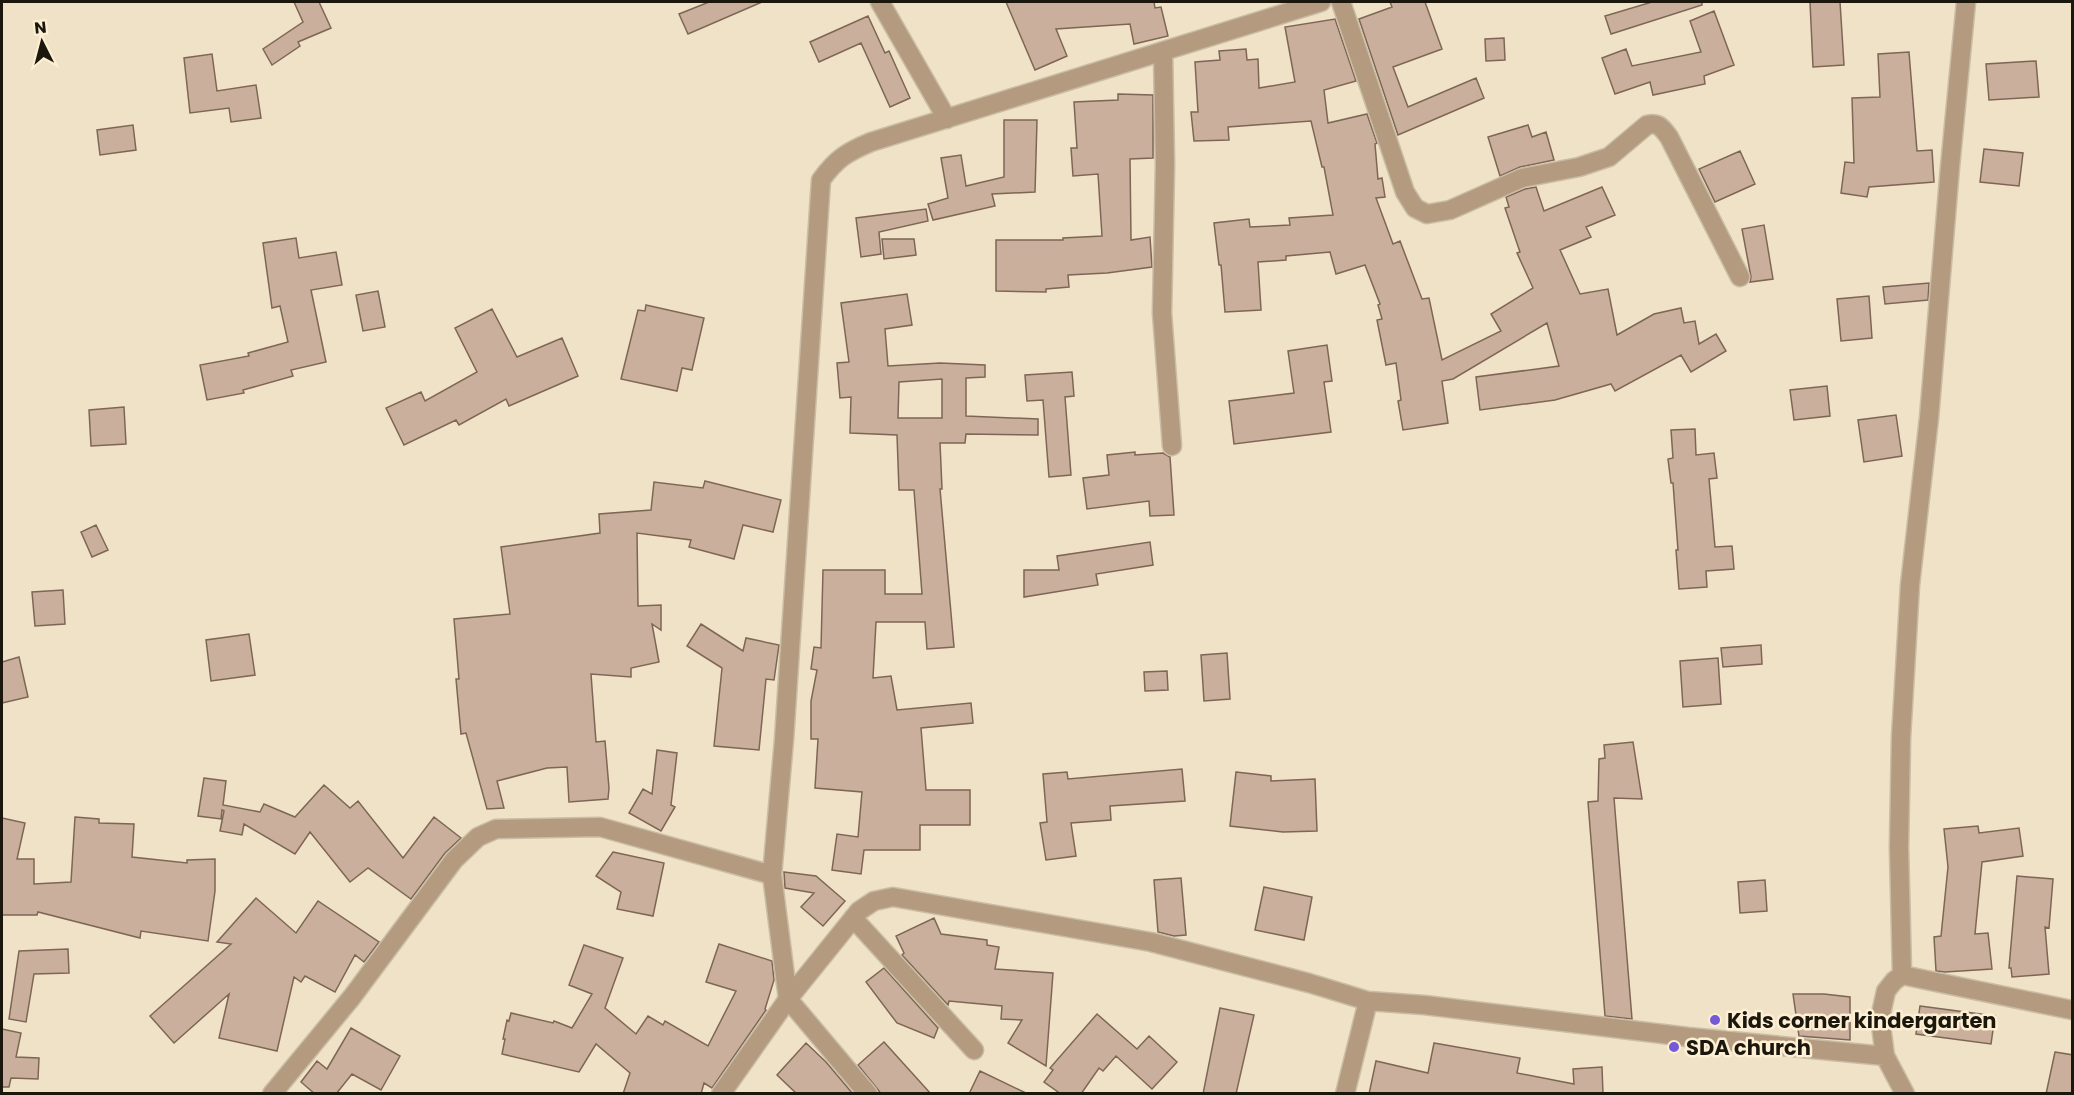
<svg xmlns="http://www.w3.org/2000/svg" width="2074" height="1095" font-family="Poppins,sans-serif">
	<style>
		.building { fill: #caaf9d; stroke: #7e6656; stroke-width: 1.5; fill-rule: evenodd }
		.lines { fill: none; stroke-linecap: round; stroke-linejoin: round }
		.street-casing { stroke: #c9bda5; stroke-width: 21 }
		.street { stroke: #b49a7f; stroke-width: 18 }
		.poi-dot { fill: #745ad4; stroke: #fcefd3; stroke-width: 2 }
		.labels { text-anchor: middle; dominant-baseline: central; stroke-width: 5; stroke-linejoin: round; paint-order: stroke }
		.poi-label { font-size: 21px; font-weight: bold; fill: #1c170d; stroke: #fcefd3; text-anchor: start }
	</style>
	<rect width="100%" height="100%" fill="#efe2c6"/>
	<!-- building -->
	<path class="building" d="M294,2h25l12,26 -33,14 2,4 -28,19 -9,-16 40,-27z
		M709,2h53l-74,32 -9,-20z
		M1006,2h148l1,6 6,-1 7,29 -34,8 -4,-20 -74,5 11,27 -32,14z
		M1390,2h35l17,47 -49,18 15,40 68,-29 8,20 -86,37 -39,-116 33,-12z
		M1652,2h50v3l-91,29 -6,-18z
		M1810,2h30l4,63 -31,2z
		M1714,11l20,54 -30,11 1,8 -52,11 -3,-13 -35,12 -13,-36 24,-9 6,17 69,-14 -11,-31z
		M868,16l17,37 4,-2 21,47 -20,9 -29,-64 -42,19 -9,-20z
		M1335,19l21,62 -32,9 4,33 39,-9 10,29 -2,1 3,35 4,-1 3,19 -9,1 17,46 7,-3 22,58 7,-1 13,62 59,-29 -10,-17 42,-26 -16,-35 3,-1 -15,-44 4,-1 -3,-10 19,-8 11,-2 8,24 58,-24 13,28 -29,12 5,10 -31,13 20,44 28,-5 9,46 37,-21 27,-6 3,15 11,-2 4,23 17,-10 10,17 -35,21 -10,-17 -66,36 -4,-7 -56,16 -75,10 -4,-33 83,-11 -12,-43 -94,56 -11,2 6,42 -45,7 -5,-29 3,-1 -5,-37 -10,2 -9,-45 5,-1 -4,-14 2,-1 -15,-39 -29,9 -6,-22 -44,4v4l-28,2 3,48 -36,2 -4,-47h-2l-5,-42 35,-4 1,8 40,-2 -1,-7 44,-3 -9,-48h-2l-11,-46 -83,6 1,13 -35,1 -3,-29h7l-3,-50 25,-2 -1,-9 27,-2 1,11 11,-1 1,29 36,-6 -10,-55z
		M1504,38l1,22 -19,1 -1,-22z
		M1909,52l8,99 15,-1 2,32 -65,5 -2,10 -26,-4 4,-31 9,1 -2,-65 28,-1 -2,-43z
		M212,54l5,37 39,-6 5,33 -30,4 -2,-14 -39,5 -6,-55z
		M2036,61l3,36 -50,3 -3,-36z
		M1118,94l35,1v63l-23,1 1,81 19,-3 2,30 -45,6 -39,2 1,12 -23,2v3l-50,-1v-51h67v-2l39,-2 -4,-62 -25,2 -2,-28h6l-3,-46 44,-2z
		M1004,120h33l-2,72 -43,2 3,12 -62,14 -5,-16 20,-6 -7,-40 20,-3 5,31 38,-9z
		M133,125l3,25 -36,5 -3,-25z
		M1528,125l4,12 14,-5 8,28 -34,7 -20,9 -12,-39z
		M1984,149l39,4 -4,33 -39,-4z
		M1740,151l15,33 -40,18 -16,-33z
		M926,209l2,12 -49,11 2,22 -20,3 -5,-39z
		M1764,225l9,54 -23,3 1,-5 -9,-48z
		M296,238l3,20 37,-6 6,33 -31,5 15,72 -35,8 2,6 -50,14 1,3 -37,7 -7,-35 49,-9 -1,-3 40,-11 -8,-36 -8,2 -9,-65z
		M882,239h32l2,16 -32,4z
		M1929,283l-1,17 -43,4 -2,-17z
		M378,291l7,36 -22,4 -7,-36z
		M907,294l5,31 -27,4 3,37 52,-3 45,2v12l-19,1v38l72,3v16l-72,-1 -1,9h-25l2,46h-2l14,158 -27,2 -2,-27h-49l-3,56 18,-2 6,34 74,-7 2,20 -52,5 5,62h44v35h-50v25h-56l-3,24 -29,-4 5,-36 21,3 4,-45 -47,-4 3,-49h-7v-38l6,-31 -6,-1 3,-22 7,1 2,-78h62v24h37l-8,-104h-15l-2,-55 -47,-2 1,-36 -11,1 -3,-35 12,-1 -8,-59zM942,379v39h-44l1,-36z
		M1869,296l3,42 -31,3 -4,-42z
		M646,305l58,13 -12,52 -10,-2 -5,23 -56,-12 17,-69 7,1z
		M492,309l25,48 45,-19 16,38 -69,30 -3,-7 -47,26 -3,-5 -52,25 -18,-37 35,-16 4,9 52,-29 -22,-44z
		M1327,345l5,36 -8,1 7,50 -97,12 -5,-43 65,-8 -6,-42z
		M1072,372l2,24 -9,1 6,78 -22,2 -6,-77 -16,1 -2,-26z
		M1827,386l3,30 -36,4 -4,-30z
		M124,407l2,37 -35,2 -2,-36z
		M1896,415l6,41 -38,6 -6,-42z
		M1695,429l1,26 18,-2 3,25 -8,1 6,68 17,-1 2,23 -28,2 1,16 -28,2 -3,-39h2l-5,-67h-2l-3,-24 5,-1 -2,-28z
		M1135,452v3l28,-2 7,4 4,58 -24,1 -1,-15 -62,8 -4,-31 26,-3 -2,-20z
		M705,481l76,19 -8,32 -30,-7 -9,34 -45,-12 2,-7 -54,-7 1,73 23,-1v25l-9,-6 7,38 -28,6v9l-40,-3 5,68 9,-1 4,47 -1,11 -39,3 -2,-35 -20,1 -50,13 7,27 -17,1 -21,-76 -5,1 -5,-55h3l-5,-60 56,-5 -9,-67 99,-14 -1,-19 52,-4 3,-28 49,6z
		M96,525l12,25 -16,7 -11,-25z
		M1150,542l3,23 -57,9 2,11 -74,12v-27h35l-2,-14z
		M63,590l2,34 -30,2 -3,-34z
		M701,624l42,27 3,-13 33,7 -5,35 -8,-1 -7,71 -45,-4 8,-78 -35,-22z
		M249,634l6,41 -44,6 -5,-41z
		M1761,645l1,19 -39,3 -2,-19z
		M1227,653l3,46 -26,2 -3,-46z
		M19,657l9,40 -26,6v-41z
		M1718,658l3,46 -38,3 -3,-46z
		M1167,671l1,19 -23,1 -1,-19z
		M1633,742l9,57 -28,-1 18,221 -27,-3 -17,-214 10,-1 1,-42 6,-1 -1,-13z
		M657,750l20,3 -6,52 4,2 -14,24 -32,-18 14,-24 9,5z
		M1182,769l3,32 -75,5 1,14 -40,3 5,33 -30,4 -6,-37 7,-1 -4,-48 24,-2 1,7z
		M1236,772l35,4v5l44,-2 2,52 -34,1 -53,-6z
		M204,778l22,3 -3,24 37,7 4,-8 31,13 29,-32 26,23 8,-7 45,57 31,-41 27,21 -16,15 -34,46 -43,-31 -18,14 -40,-50 -15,22 -51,-30 -2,11 -22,-4 4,-20 -2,-1 -1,9 -23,-3z
		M75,817l24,2v4l35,1 -2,33 55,6v-3l28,-1v32l-7,50 -67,-10 -1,7 -102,-26 -1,3h-35v-97l23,5 -8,36h17v25l37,-2z
		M1978,826l1,7 40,-5 4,28 -41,6 -7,72 13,-1 4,36 -47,3 -9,-1 -2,-34 7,-1 7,-69 -4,-38z
		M613,852l51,11 -11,53 -36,-7 4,-17 -25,-16z
		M784,872l32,4 29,25 -22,25 -22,-19 13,-14 -29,-5z
		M2017,876l36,3 -4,49 -4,-1 4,47 -37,3 -1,-9h-2z
		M1181,878l5,57 -12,1 -16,-4 -4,-52z
		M1765,880l2,31 -27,2 -2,-31z
		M1264,887l48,10 -8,43 -49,-10z
		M256,898l40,35 22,-32 61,41 -15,20 -9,-7 -20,37 -30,-16 -4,6 -7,-5 -17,74 -58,-13 10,-44 -55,49 -24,-27 81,-72 -14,-2z
		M934,918l7,16 46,6v5l12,2 -4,22 58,4 -7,93 -38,-23 14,-23 -21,-1 1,-13 -53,-5 -1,4 -46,-50 2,-2 -8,-17z
		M719,944l53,17 2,19 -9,29 1,1 -54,78 -8,-5 -3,11h-78l7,-21 -34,-29 -17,28 -77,-18 3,-15h-2l4,-19 2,1 2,-8 42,10 1,-2 18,7 20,-34 -23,-9 15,-40 39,13 -18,50 31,26 12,-18 15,9 2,-4 43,25 28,-55 -30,-9z
		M68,949l1,24 -35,1 -8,48 -17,-3 10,-68z
		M884,968l54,60 -4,10 -37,-15 -31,-41z
		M1793,994h31l26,3v43l-51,-4z
		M1920,1006l75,10 -4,28 -75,-10z
		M1220,1008l34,7 -18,79h-33z
		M1097,1014l40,35 12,-13 28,26 -25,27 -36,-33 -13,15 -4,-3 -18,26h-20l-17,-12 9,-12 -3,-2z
		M351,1028l49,28 -19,34 -29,-16 -16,20h-21l-14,-12 16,-21 10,8z
		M2,1029l19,4 -5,24 23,1 -1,21 -27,-1 -2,9h-7z
		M884,1042l47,52h-50l-2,-3 -21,-26z
		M806,1043l20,19 27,32h-56l-20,-19z
		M1434,1043l86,15 -3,15 57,11 -1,-15 29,-2 1,27h-234l7,-33 52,12z
		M2055,1052l18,3v39h-27z
		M980,1071l48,23h-59z"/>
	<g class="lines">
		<!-- street casing -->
		<g class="street-casing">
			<path id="street" d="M880,2l67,117
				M1341,2l64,190 10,16 12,6 23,-4 72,-32 57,-11 30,-10 38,-32c12,-3 15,3 22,12l71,140
				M1163,51l2,114 -3,148 10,133
				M853,918l121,132
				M1902,975l-3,-128 2,-109 9,-153 19,-167 21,-251 16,-165
				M272,1094l80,-97 102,-137 24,-23 18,-8 104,-2 172,48
				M721,1094l67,-95 71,-88 15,-10 19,-4 258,45 158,41 59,18 56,4 264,32 197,19
				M868,1094l-80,-95 -16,-124 12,-135 37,-560c15,-21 26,-28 50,-38l450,-140
				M1345,1094l23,-93
				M1905,1094l-20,-38 -5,-38 6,-27 8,-10 8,-6 170,35"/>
		</g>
		<!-- street -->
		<use href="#street" class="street"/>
	</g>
	<!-- markers -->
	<g class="poi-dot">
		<circle cx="1715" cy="1020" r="6"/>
		<circle cx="1674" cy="1047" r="6"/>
	</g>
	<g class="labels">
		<!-- poi labels -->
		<g class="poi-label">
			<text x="1727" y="1020">Kids corner kindergarten</text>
			<text x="1686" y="1047">SDA church</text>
		</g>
	</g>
	<!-- border -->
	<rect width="2074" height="1095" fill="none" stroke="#1c170d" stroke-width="6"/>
	<!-- north arrow -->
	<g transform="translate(42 42) rotate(354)" stroke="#fcefd3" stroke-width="4.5" paint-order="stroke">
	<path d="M0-4.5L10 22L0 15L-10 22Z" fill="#1c170d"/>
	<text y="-9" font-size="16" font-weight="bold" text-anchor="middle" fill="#1c170d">N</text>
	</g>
</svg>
